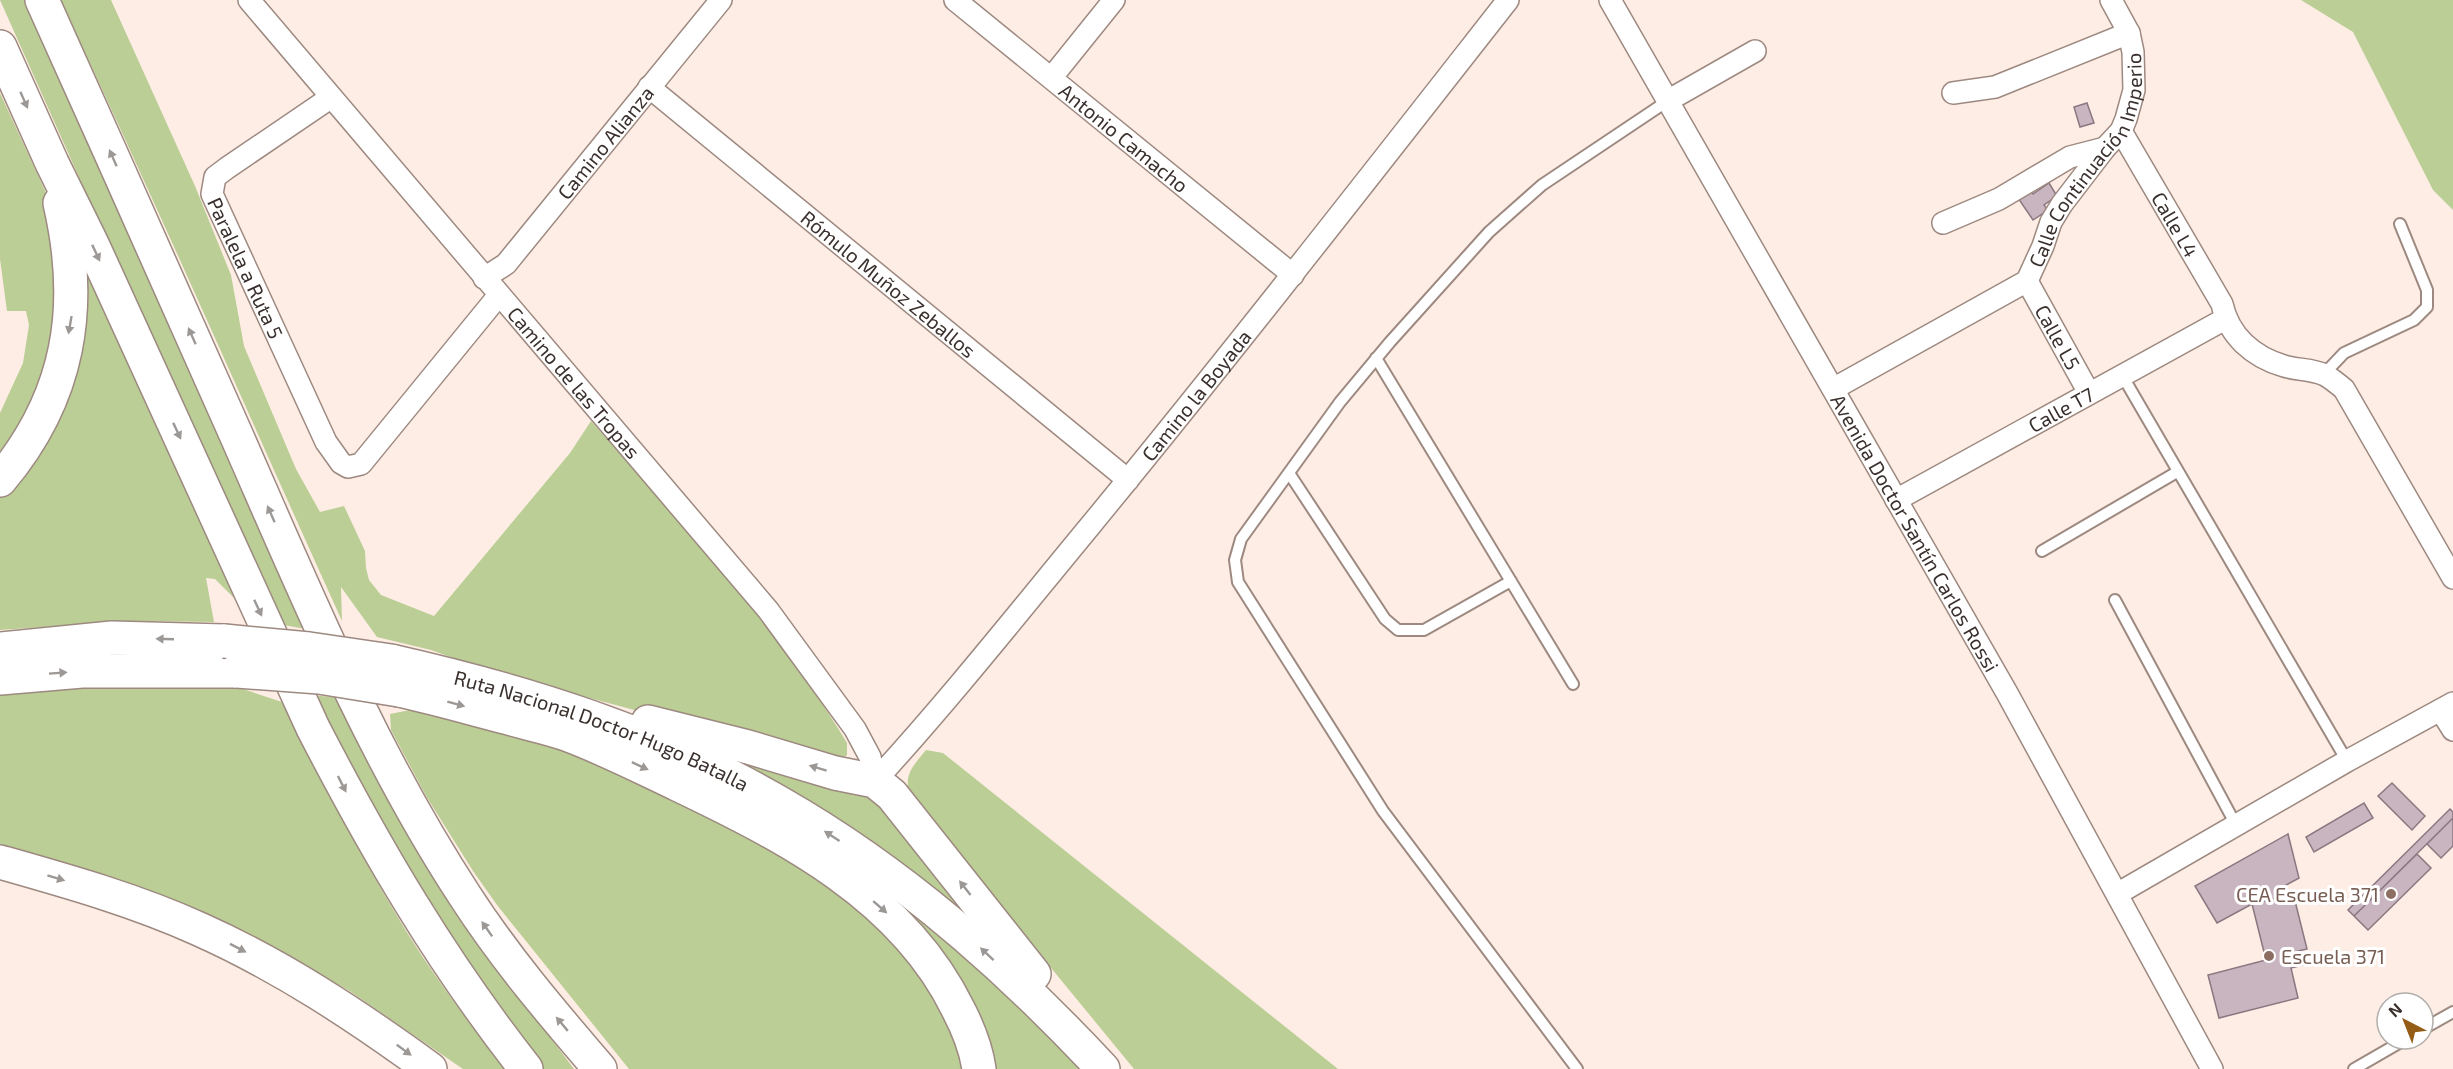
<svg xmlns="http://www.w3.org/2000/svg" width="2453" height="1069" font-family="'Exo 2',sans-serif">
	<style>
		.green { fill: #bbce95 }
		.building { fill: #c9b5c0; stroke: #8a7781; stroke-width: 1.5 }
		.lines { fill: none; stroke-linecap: round; stroke-linejoin: round }
		.lane-casing { stroke: #9d8980; stroke-width: 14 }
		.street-casing { stroke: #9d8980; stroke-width: 24 }
		.highway-casing { stroke: #9d8980; stroke-width: 36 }
		.lane { stroke: #fff; stroke-width: 10 }
		.street { stroke: #fff; stroke-width: 21 }
		.highway { stroke: #fff; stroke-width: 33 }
		.highway-bridge-casing { stroke: #9d8980; stroke-width: 36; stroke-linecap: butt }
		.highway-bridge { stroke: #fff; stroke-width: 33 }
		.oneway { fill: #9c9896 }
		.education-dot { fill: #8d6e63; stroke: #fff; stroke-width: 2 }
		.labels { text-anchor: middle; dominant-baseline: central; stroke-width: 6; stroke-linejoin: round; paint-order: stroke }
		.street-label { font-size: 20px; fill: #3a312e; stroke: #fff }
		.education-label { font-size: 20px; fill: #785e54; stroke: #fff; text-anchor: end }
	</style>
	<rect width="100%" height="100%" fill="#feede4"/>
	<!-- green -->
	<path class="green" d="M0,0h27l284,630 -33,-6z
		M60,0h51l84,186 36,89 13,71 52,123 24,43 24,-6 21,45 1,17 3,12 12,15 53,21 136,-163 21,-32c90,103 185,204 256,322v12l-6,5 -14,2 -341,-92 -55,-20 -54,-13 -36,-50 1,34c-94,-207 -184,-415 -282,-621z
		M2301,0h152v210l-20,-20 -80,-158z
		M0,93l47,102 13,127 -33,95 -27,39v-43l23,-50 6,-38 -3,-14h-19l-7,-52z
		M87,274h2l146,325 -20,-20 -9,-1 8,44 -82,-1 -132,9v-135z
		M385,672c183,32 388,121 532,241 59,48 112,101 164,156h-90c-8,-42 -24,-81 -50,-115 -28,-36 -66,-64 -103,-90 -135,-95 -292,-156 -454,-188z
		M168,683l72,5 45,15c39,78 77,157 123,231 29,47 63,91 96,135h-41l-115,-79 -79,-44 -185,-76 -84,-24v-155z
		M311,695l30,3 152,263 81,108h-33l-105,-146z
		M410,710l35,6 127,36 194,92 94,63 72,77 36,85h-339l-132,-164 -24,-34 -47,-75 -35,-66 -1,-16z
		M702,747l166,45 119,137z
		M926,750l17,3 395,316h-204l-224,-273c-7,-21 3,-30 16,-46z"/>
	<!-- building -->
	<path class="building" d="M2087,103l7,20 -14,4 -6,-20z
		M2049,183l8,13 -13,9 4,5 -15,10 -15,-22 12,-8 3,4z
		M2392,783l33,33 -13,14 -34,-34z
		M2364,803l9,15 -59,34 -8,-15z
		M2450,809l3,3v6l-99,98 -6,-6z
		M2453,818v28l-12,12 -14,-14z
		M2288,834l11,44 -20,11 1,8 -28,7 -35,19 -22,-37z
		M2417,854l14,14 -63,62 -14,-14z
		M2293,893l14,56 -13,3 1,4 10,-3 2,11 -16,4 7,30 -79,20 -11,-43 58,-15 -14,-56z"/>
	<g class="lines">
		<!-- lane casing -->
		<g class="lane-casing">
			<path id="lane" d="M1376,358l197,326
				M2324,374l20,-21 70,-33 13,-13v-17l-27,-66
				M2122,375l225,386
				M1289,473l96,146 13,11h26l87,-49
				M2042,551l135,-79
				M2115,600l121,225
				M2423,1029l30,-17
				M1577,1069l-194,-258 -145,-229 -3,-22 6,-21 99,-137 50,-60 99,-110 53,-47 127,-85
				M2354,1069l52,-30"/>
		</g>
		<!-- street casing -->
		<g class="street-casing">
			<g id="street">
				<path id="s1" d="M249,0l519,610 87,119 15,28 5,24"/>
				<path id="s2" d="M955,0l338,275"/>
				<path id="s3" d="M1610,0l397,693 205,376"/>
				<path d="M1052,77l62,-77"/>
				<path id="s4" d="M649,87l479,393"/>
				<path d="M1953,93l42,-6 134,-54"/>
				<path id="s5" d="M330,98l-103,70 -12,9 -3,17 114,248 15,21 7,4 13,-3 138,-169"/>
				<path d="M1669,100l86,-49"/>
				<path id="s6" d="M2121,131l101,173c7,32 31,53 62,62 13,4 29,3 41,9 7,4 13,9 19,14l109,189"/>
				<path d="M1943,223l56,-24 71,-42 35,-9"/>
				<path id="s7" d="M484,278l22,-14 215,-264"/>
				<path id="s8" d="M2027,281l62,112"/>
				<path id="s9" d="M1833,389l194,-108 16,-35 8,-24 11,-18 43,-56 16,-17 5,-12 8,-29 -1,-38 -4,-19 -18,-33"/>
				<path id="s10" d="M1896,500l329,-181"/>
				<path d="M2441,711l12,19"/>
				<path id="s11" d="M875,781c75,-82 144,-169 215,-255 142,-173 280,-350 418,-526"/>
				<path d="M2117,894l230,-133 106,-58"/>
			</g>
		</g>
		<!-- highway casing -->
		<g class="highway-casing">
			<g id="highway">
				<path d="M42,0c66,146 131,293 196,439 68,155 134,315 227,457 40,62 87,117 135,173"/>
				<path d="M0,47l52,116 40,81 221,484c63,122 128,233 213,341"/>
				<path d="M0,480c70,-83 84,-173 60,-277"/>
				<path d="M0,649l112,-11 112,3"/>
				<path id="s12" d="M391,661c133,30 268,72 387,141 123,70 229,164 325,267"/>
				<path d="M0,678l82,-7h155"/>
				<path d="M399,690c36,8 71,18 106,27 20,6 41,10 61,17 38,14 75,33 111,50 109,52 226,112 281,225 10,19 18,39 21,60"/>
				<path d="M648,722l100,25 87,26 40,8 17,14 142,179"/>
				<path d="M0,862c67,19 135,38 199,67 83,37 158,87 231,140"/>
			</g>
		</g>
		<!-- lane -->
		<use href="#lane" class="lane"/>
		<!-- street -->
		<use href="#street" class="street"/>
		<!-- highway -->
		<use href="#highway" class="highway"/>
		<!-- highway-bridge casing -->
		<g class="highway-bridge-casing">
			<path id="highway-bridge" d="M224,641l85,8 82,12
				M237,671l82,6 80,13"/>
		</g>
		<!-- highway-bridge -->
		<use href="#highway-bridge" class="highway-bridge"/>
	</g>
	<!-- one-way arrows -->
	<defs><path id="oneway-solid" d="M-6-.8H1V-3.2L6.5 0L1 3.2V.8H-6Z" transform="scale(1.5)"/></defs>
	<g class="oneway">
		<use href="#oneway-solid" transform="translate(24 100) rotate(66)"/>
		<use href="#oneway-solid" transform="translate(113 158) rotate(-114)"/>
		<use href="#oneway-solid" transform="translate(96 253) rotate(65)"/>
		<use href="#oneway-solid" transform="translate(70 325) rotate(100)"/>
		<use href="#oneway-solid" transform="translate(192 336) rotate(-114)"/>
		<use href="#oneway-solid" transform="translate(177 431) rotate(65)"/>
		<use href="#oneway-solid" transform="translate(271 514) rotate(-114)"/>
		<use href="#oneway-solid" transform="translate(258 608) rotate(65)"/>
		<use href="#oneway-solid" transform="translate(165 639) rotate(-178)"/>
		<use href="#oneway-solid" transform="translate(58 673) rotate(-4)"/>
		<use href="#oneway-solid" transform="translate(456 704) rotate(15)"/>
		<use href="#oneway-solid" transform="translate(640 766) rotate(25)"/>
		<use href="#oneway-solid" transform="translate(818 768) rotate(-163)"/>
		<use href="#oneway-solid" transform="translate(342 784) rotate(63)"/>
		<use href="#oneway-solid" transform="translate(832 836) rotate(-147)"/>
		<use href="#oneway-solid" transform="translate(56 878) rotate(17)"/>
		<use href="#oneway-solid" transform="translate(965 888) rotate(-128)"/>
		<use href="#oneway-solid" transform="translate(880 907) rotate(41)"/>
		<use href="#oneway-solid" transform="translate(487 929) rotate(-125)"/>
		<use href="#oneway-solid" transform="translate(238 948) rotate(27)"/>
		<use href="#oneway-solid" transform="translate(987 954) rotate(-137)"/>
		<use href="#oneway-solid" transform="translate(562 1024) rotate(-130)"/>
		<use href="#oneway-solid" transform="translate(404 1050) rotate(36)"/>
	</g>
	<!-- markers -->
	<g class="education-dot">
		<circle cx="2391" cy="894" r="6"/>
		<circle cx="2269" cy="956" r="6"/>
	</g>
	<g class="labels">
		<!-- street labels -->
		<g class="street-label">
			<text stroke="none"><textPath href="#s2" startOffset="218">Antonio Camacho</textPath></text>
			<text stroke="none"><textPath href="#s7" startOffset="183">Camino Alianza</textPath></text>
			<text stroke="none"><textPath href="#s9" startOffset="360">Calle Continuación Imperio</textPath></text>
			<text stroke="none"><textPath href="#s6" startOffset="108">Calle L4</textPath></text>
			<text stroke="none"><textPath href="#s5" startOffset="238">Paralela a Ruta 5</textPath></text>
			<text stroke="none"><textPath href="#s4" startOffset="310">Rómulo Muñoz Zeballos</textPath></text>
			<text stroke="none"><textPath href="#s8" startOffset="64">Calle L5</textPath></text>
			<text stroke="none"><textPath href="#s1" startOffset="502">Camino de las Tropas</textPath></text>
			<text stroke="none"><textPath href="#s11" startOffset="502">Camino la Boyada</textPath></text>
			<text stroke="none"><textPath href="#s10" startOffset="188">Calle T7</textPath></text>
			<text stroke="none"><textPath href="#s3" startOffset="614">Avenida Doctor Santín Carlos Rossi</textPath></text>
			<text stroke="none"><textPath href="#s12" startOffset="222">Ruta Nacional Doctor Hugo Batalla</textPath></text>
		</g>
		<!-- education labels -->
		<g class="education-label">
			<text x="2379" y="894">CEA Escuela 371</text>
			<text x="2281" y="956" text-anchor="start">Escuela 371</text>
		</g>
	</g>
	<!-- north arrow -->
	<g transform="translate(2405 1021) rotate(318)"><circle r="28" fill="#ffffff" stroke="#b0adab" stroke-width="1.5"/>
	<path d="M0-4.5L10 22L0 15L-10 22Z" fill="#955c17"/>
	<text y="-9" font-size="16" font-weight="bold" text-anchor="middle" fill="#3a312e">N</text>
	</g>
</svg>
